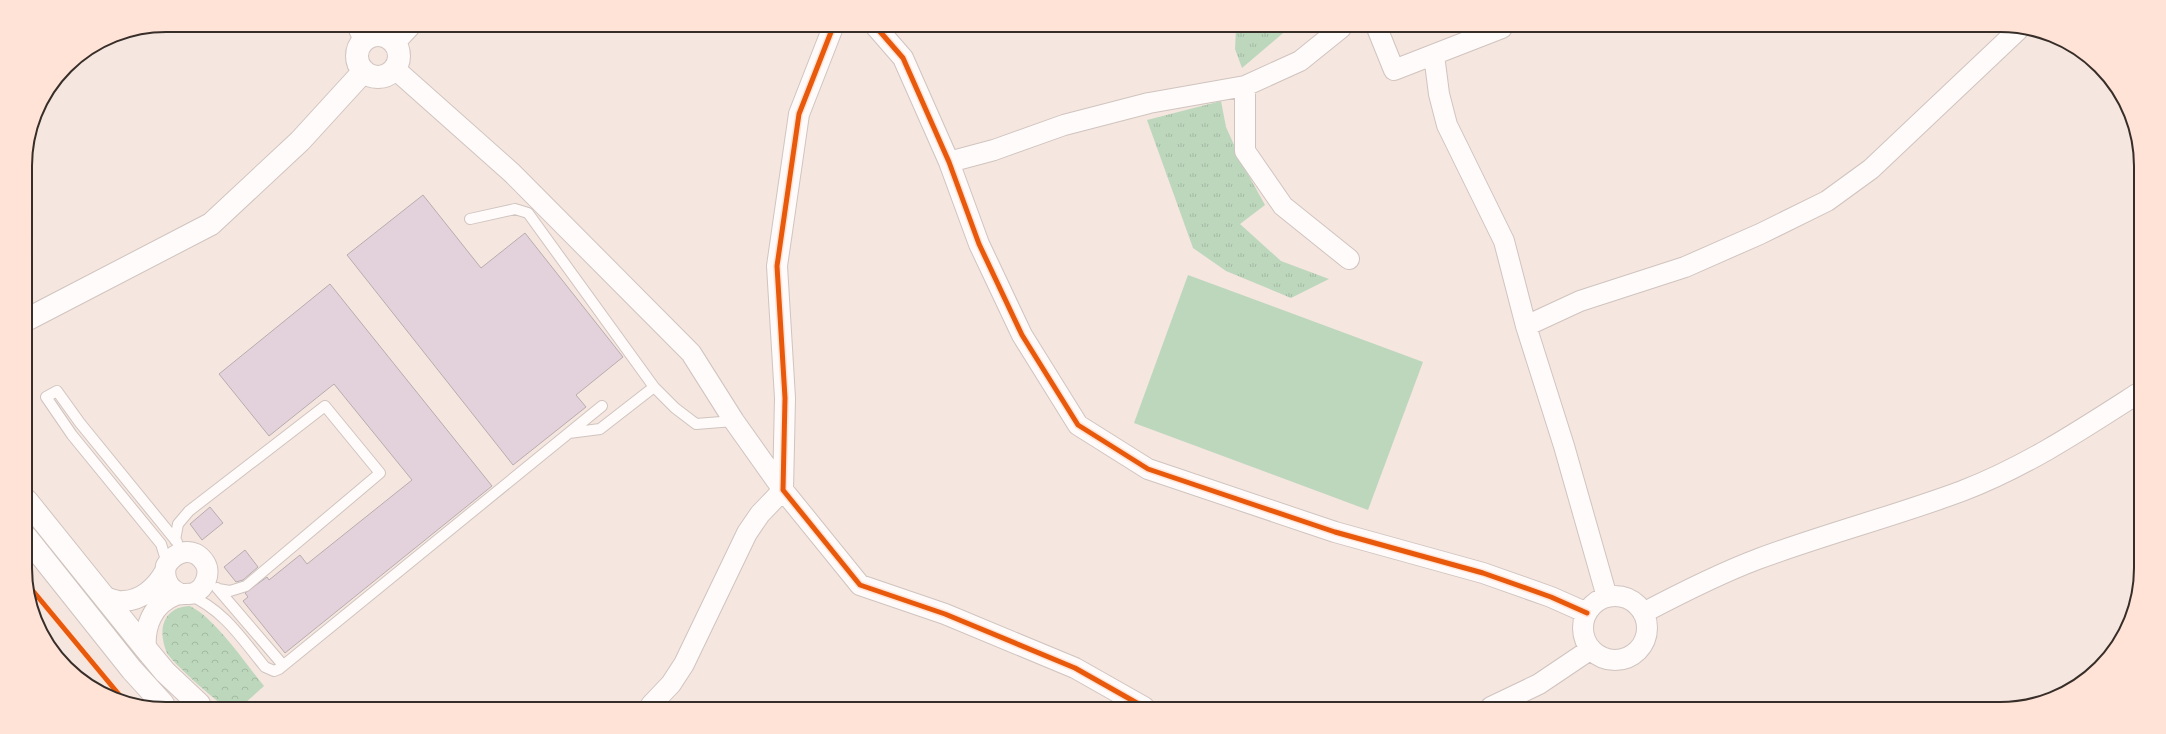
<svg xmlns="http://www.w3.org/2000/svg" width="2166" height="734" font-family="'Titillium Web',sans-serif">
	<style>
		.grass { fill: url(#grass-tufts) }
		.park { fill: url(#park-crowns) }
		.garden { fill: #bdd7bc }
		.building { fill: #e3d1db; stroke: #b7adae }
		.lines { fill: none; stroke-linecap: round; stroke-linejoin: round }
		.lane-casing { stroke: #d0c4bf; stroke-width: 12 }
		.street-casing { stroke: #d0c4bf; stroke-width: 22 }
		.secondary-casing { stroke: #d0c4bf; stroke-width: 24 }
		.lane { stroke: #fefbfa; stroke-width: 10 }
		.street { stroke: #fefbfa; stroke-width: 20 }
		.secondary { stroke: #fefbfa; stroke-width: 22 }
		.cycleway-casing { stroke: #fee3d6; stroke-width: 8 }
		.cycleway { stroke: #e8590c; stroke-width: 5 }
		.rim { fill: none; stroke: #382e29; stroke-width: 2 }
	</style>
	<defs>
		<pattern id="grass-tufts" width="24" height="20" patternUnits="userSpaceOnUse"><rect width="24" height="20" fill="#bdd7bc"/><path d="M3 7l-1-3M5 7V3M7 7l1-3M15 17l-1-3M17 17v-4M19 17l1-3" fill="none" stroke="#a3b9a2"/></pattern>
		<pattern id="park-crowns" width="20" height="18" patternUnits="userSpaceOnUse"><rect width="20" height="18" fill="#bdd7bc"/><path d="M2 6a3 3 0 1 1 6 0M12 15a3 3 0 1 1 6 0" fill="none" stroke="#a3b9a2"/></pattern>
	</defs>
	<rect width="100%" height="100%" fill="#f5e6df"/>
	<!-- grass -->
	<path class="grass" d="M1236,28h53l-47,40 -7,-19z
		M1221,101l5,26 18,40 21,38 -25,19 41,37 48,18 -38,19 -65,-27 -33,-23 -46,-128z"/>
	<!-- park -->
	<path class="park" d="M190,606c26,13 55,57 74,80l-20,18c-6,0 -15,2 -21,0 -7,-2 -53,-44 -56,-51 -10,-23 -4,-46 23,-47z"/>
	<!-- garden -->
	<path class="garden" d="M1188,275l235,87 -55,148 -234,-87z"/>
	<!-- building -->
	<path class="building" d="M423,195l58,73 44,-35 98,124 -47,38 10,12 -73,58 -166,-210z
		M330,284l162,202 -207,167 -42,-52 5,-4 -3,-4 22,-16 2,3 31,-25 7,9 105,-84 -78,-96 -65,52 -50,-62z
		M210,507l13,16 -21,17 -12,-16z
		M245,550l13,17 -15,13 -7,2 -12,-15z"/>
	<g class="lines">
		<!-- lane casing -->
		<g class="lane-casing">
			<path id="lane" d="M470,219l45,-10 13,4 126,174 21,21 21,16 38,-3
				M569,433l31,-4 54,-42
				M175,540l3,-16 11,-13 136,-105 55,67 -134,113 -16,5 -12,-2
				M167,563l-6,-19 -89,-109 -26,-38 11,-6 23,32 97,119
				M217,588l66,77
				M189,595c35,15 53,44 76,72l9,4 5,-2 323,-263"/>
		</g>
		<!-- street casing -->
		<g class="street-casing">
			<path id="street" d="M357,25l7,15
				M833,27l-34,87 -22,152 8,132 -2,92 77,95 85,29 130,54 69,39
				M876,27l27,31 46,104 30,82 43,91 56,90 70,44 187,63 148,41 68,24 36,16
				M1377,28l17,42 108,-42
				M1434,55l5,39 8,31 57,116 22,85 38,120 43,151
				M395,69l117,104 179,180 43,68 49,69 -23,24 -13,19 -63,131 -13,20 -20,21
				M1245,86v65l38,55 66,53
				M949,162l45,-12 70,-25 85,-22 96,-17 55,-25 41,-33
				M1526,326l54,-25 105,-34 75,-33 67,-33 44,-32 147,-139
				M1583 628a32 32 0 1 1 64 0a32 32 0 1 1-64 0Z
				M104,597c6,1 13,5 19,4 18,0 33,-14 41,-28
				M1643,613c38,-20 75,-39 115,-54 67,-25 137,-43 204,-68 63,-24 119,-61 175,-97
				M146,649c-2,-22 6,-45 30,-54 6,-2 12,0 18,-2 11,-4 17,-20 11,-30 -11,-18 -30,-12 -39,3 -3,13 2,23 15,28
				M1491,707l48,-23 52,-35"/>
		</g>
		<!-- secondary casing -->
		<g class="secondary-casing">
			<path id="secondary" d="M357 56a21 21 0 1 1 42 0a21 21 0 1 1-42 0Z
				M394,42l15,-16
				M26,320l185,-96 89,-83 64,-70
				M27,501l119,148 19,23 34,32
				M27,538l105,132 31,34"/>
		</g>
		<!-- lane -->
		<use href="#lane" class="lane"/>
		<!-- street -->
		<use href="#street" class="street"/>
		<!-- secondary -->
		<use href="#secondary" class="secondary"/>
		<!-- cycleway casing -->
		<g class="cycleway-casing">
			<path id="cycleway" d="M833,27l-34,87 -22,152 8,132 -2,92 77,95 85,29 130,54 69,39
				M876,27l27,31 46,104 30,82 43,91 56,90 70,44 187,63 148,41 68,24 36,16
				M28,585l98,118"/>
		</g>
		<!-- cycleway -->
		<use href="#cycleway" class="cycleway"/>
	</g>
	<!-- crop -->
	<path d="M0 0H2166V734H0ZM166 32H2000A134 134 0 0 1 2134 166V568A134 134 0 0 1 2000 702H166A134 134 0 0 1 32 568V166A134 134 0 0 1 166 32Z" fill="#fee3d6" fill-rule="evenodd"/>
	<path class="rim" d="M166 32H2000A134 134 0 0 1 2134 166V568A134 134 0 0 1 2000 702H166A134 134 0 0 1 32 568V166A134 134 0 0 1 166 32Z"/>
</svg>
